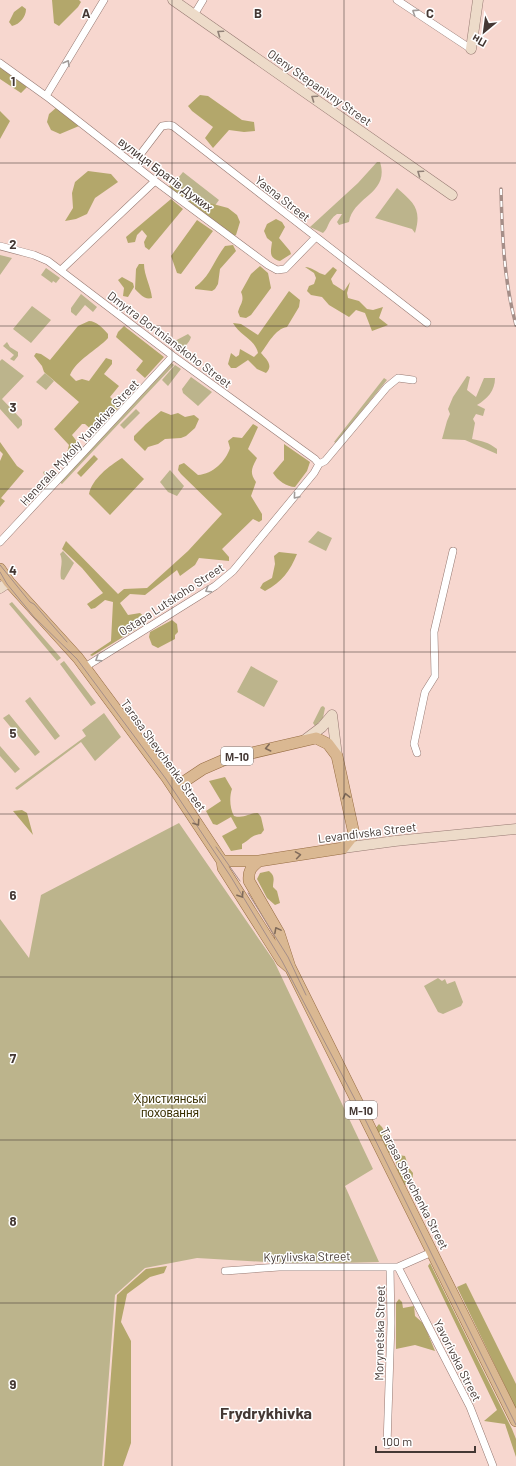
<svg xmlns="http://www.w3.org/2000/svg" width="516" height="1466" font-family="Barlow,sans-serif">
	<style>
		.green { fill: #bcb48c }
		.forest { fill: #b3a76b }
		.lines { fill: none; stroke-linecap: round; stroke-linejoin: round }
		.street-casing { stroke: #967972; stroke-width: 8 }
		.secondary-casing { stroke: #967972; stroke-width: 11 }
		.primary-casing { stroke: #966c42; stroke-width: 12 }
		.street { stroke: #fff; stroke-width: 7 }
		.secondary { stroke: #eddbc9; stroke-width: 10 }
		.primary { stroke: #dab892; stroke-width: 11 }
		.tram { stroke: #a58e88; stroke-width: 1 }
		.rail-casing { stroke: #a58e88; stroke-width: 3.5 }
		.rail { stroke: #fff; stroke-width: 2; stroke-dasharray: 6; stroke-linecap: butt }
		.oneway { stroke: #a29c9a }
		.oneway2 { stroke: #908177 }
		.oneway3 { stroke: #806b5a }
		.grid { fill: none; stroke: #443834; stroke-width: 1; stroke-opacity: 0.55 }
		.labels { text-anchor: middle; dominant-baseline: central; stroke-width: 3; stroke-linejoin: round; paint-order: stroke }
		.shield { fill: #fff; stroke: #7c7471; stroke-width: 1 }
		.shield-label { font-size: 11px; font-weight: bold; fill: #443834 }
		.street-label { font-size: 12px; fill: #443834; stroke: #fff }
		.park-label { font-size: 12px; fill: #392f00; stroke: #fff }
		.district-label { font-size: 16px; font-weight: bold; fill: #443834; stroke: #fff }
		.grid-label { font-size: 13px; text-anchor: middle; font-weight: bold; fill: #443834; stroke: #fff; stroke-width: 3; stroke-linejoin: round; paint-order: stroke }
	</style>
	<rect width="100%" height="100%" fill="#f7d7cf"/>
	<!-- green -->
	<path class="green" d="M377,162h3c10,32 -27,34 -31,60l-10,3 -2,-3 5,-8h-5c-10,7 -8,14 -14,19l-13,-6 48,-44z
		M183,172l36,28 -8,11 -37,-28z
		M397,188c17,15 25,21 18,45l-3,-4 -37,-11z
		M0,255l12,3 -12,17z
		M46,268l14,10 -4,5 -3,-2 -1,2 -11,-8z
		M81,294l16,13 -4,5 -8,-7 -9,11 -5,-4v-4z
		M32,306l19,14 -20,23 -18,-14z
		M188,334l3,3c-2,7 -8,11 -14,13l-6,-4v-3z
		M7,342l3,5 8,5v4l-4,5 -4,-2 4,-4 -11,-9z
		M166,358l8,7 -112,119 -4,-3 29,-32 -3,-3z
		M2,359l22,17 -22,23 20,21v5l-4,4 -18,-20v-48z
		M175,365l6,4 -13,17 -6,-6z
		M45,373l9,8 -8,9 -10,-8z
		M467,376l3,1 -3,13 9,7 8,-19h11c0,13 -8,21 -18,27l8,4 -2,7 -7,-2 -3,5 2,4 -3,16c10,2 16,3 25,10v5l-32,-14 -23,-1 5,-18 3,-7 -2,-5 5,-12z
		M191,377l21,15 -14,14 -15,-13 -1,-4z
		M384,378l3,2 -51,63 -2,-1z
		M136,409l4,4 -16,16 -4,-4z
		M170,470l14,16 -7,10 -9,-4 -8,-10z
		M44,471l7,6 -24,27 -2,-2 22,-25 -4,-4z
		M318,531l14,7 -6,13 -18,-9z
		M63,551l11,12 -10,17 -3,-1c-2,-9 3,-17 -1,-25z
		M12,602l49,56 -4,3 -48,-57z
		M64,661l32,42 -5,3 -31,-42z
		M251,666l27,15 -14,26 -27,-15z
		M30,697l30,39 -5,4 -30,-39z
		M323,706l2,2 -2,10 -8,8 -2,-3 8,-16z
		M104,713l17,24 -26,24 -14,-19 -64,48 -2,-2 71,-52 -4,-6z
		M9,714l31,38 -5,4 -32,-38z
		M0,746l20,23 -5,4 -15,-17z
		M179,823l95,138 99,208 -28,17 34,76 -79,2 -103,-6 -52,10 -30,27 -13,171h-102v-547l29,39 12,-63z
		M438,978l4,3 3,-2 2,5 8,-3 8,21 -2,4 -18,8 -5,-2 -14,-26z"/>
	<!-- forest -->
	<path class="forest" d="M52,0h27l2,2 -3,5 -19,19 -5,-3z
		M22,6l4,3c0,8 -6,15 -14,17l-3,-4 5,-10z
		M0,65l27,22 -6,6 -21,-14z
		M200,95l8,1 34,24 12,2 1,9 -11,1 -15,-2 -16,18 -8,-10 8,-11 -21,-16 -4,-5z
		M57,107l22,19 -19,8 -9,-4 -4,-8 2,-8z
		M0,111l10,10 -10,18z
		M88,171l23,3 7,8 -23,16 -8,16 -11,5 -11,2 8,-13 -1,-15 3,-11z
		M171,185l31,16 26,7 9,7 3,7 -4,13 -3,2 -65,-50z
		M171,199l12,10 -34,41 -4,-3 -1,-5 3,-6 -5,-6 -5,5 -2,7 -7,1 -2,-6z
		M276,219l6,3 3,5 -6,11 11,13 1,3 -11,7c-12,-3 -9,-10 -8,-19l-5,-4 -3,-7 3,-7z
		M197,220l16,11 -32,43 -4,-1 -6,-17z
		M233,245l3,6 -16,18 -2,15 -3,5 -3,2 -17,-2v-2c15,-10 19,-27 30,-41z
		M139,264h5c0,11 7,23 8,34 -8,2 -12,-4 -17,-9l1,-20z
		M260,266l8,7 3,15 -20,27 -5,3 -6,-1 -2,-5c2,-8 7,-11 3,-20l10,-18z
		M305,267c7,0 12,6 20,8l8,-8 4,3 -6,9 2,5 11,7 6,-9 -3,11 1,5 11,3 8,8 6,1 10,-3 -4,11 9,7 -16,6 -7,-18 -9,-3 -7,7 -20,-12 -7,-8 -11,-2 -4,-4 2,-5 5,-2 2,-6 -2,-5z
		M122,277l11,6 1,4 -6,10 -5,-1 1,-8 -6,-8z
		M289,291l11,9 -1,7 -12,20c-12,2 -19,17 -26,26 5,6 13,12 5,20l-9,-4 -9,-9 -12,8h-5l-3,-4 3,-11 5,4 3,-2 1,-6 14,8 4,-4c-3,-14 -19,-18 -25,-30l8,1 17,11z
		M89,321c7,0 14,7 19,13v4c-12,13 -31,21 -38,37l6,6 6,-2 7,2 17,-23 6,2v4l-8,10 15,12 -9,11 10,9 -25,27 -10,-9h-3l-10,11 9,12 -4,3 -5,-3 -5,6 2,-8 -15,-16 25,-27 -35,-30 -2,-6 -8,-10 2,-3 5,1 9,6 28,-34z
		M124,326l40,31 -19,21 -9,-8 7,-9 -27,-24 2,-5z
		M161,411l10,4 7,-2 7,4 9,-2 5,4 -4,9 -9,8 -5,2 -16,1 -7,5 -10,3 -3,4 -11,-11v-4l12,-12z
		M253,424l5,3 -10,22 9,9c-5,10 -8,14 -1,24l-5,14 11,18v6l-3,2 -6,-3 -31,30 7,8v4l-30,-3 -4,7 -15,11 -3,-6 -32,25 -15,-1 -10,9 8,12 12,-2 7,6 -1,4 -54,33 -2,-1 21,-14 2,-39 -8,-2 -10,8 -4,1 -4,-5 16,-11 -21,-25 -20,-19 4,-8 52,53 6,-5 23,-1 41,-37 34,-37 -41,-40 -3,-4 1,-5 5,-2 14,12c15,-1 28,-14 32,-27l-2,-7 5,-4 9,1z
		M0,442l17,24 7,5 -23,27 4,3 -5,6v-46l3,-7 -3,-3z
		M284,444l26,18 -3,9 -12,16c-8,0 -18,-7 -22,-14l11,-13z
		M94,455l4,4 -17,18 -4,-4z
		M122,458l22,21 -34,36 -21,-21c3,-15 20,-28 33,-36z
		M279,552l18,2c-7,17 -15,28 -32,37l-5,-3 3,-5 9,-5 3,-14 -1,-8z
		M172,620l5,4 1,8 -3,3v4l-17,9 -6,-3 -3,-8 1,-5z
		M225,777l7,12c-3,8 -2,20 2,27 10,3 15,-3 24,-3l3,4 3,13 -3,4c-10,1 -11,6 -19,10v5l-11,2 -9,-15 15,-8 -6,-11 -14,8 -4,-1 -7,-13 15,-10 -12,-20z
		M22,810l5,3 6,22 -20,-24z
		M269,871c7,6 4,9 4,16l4,4 3,12 -5,2 -8,-7 -10,-19 3,-6z
		M379,1124l3,3 11,21 -3,5h-4l-11,-24z
		M399,1155l6,1 4,12 4,5 -1,11 -8,1c-5,-9 -9,-17 -8,-28z
		M430,1263l82,166 4,10v18l-11,-33 -21,-3 13,-11 -69,-144z
		M167,1266l-3,7 -14,4 -23,17 -6,28 10,19v102l-8,23h-19l13,-171 29,-26z
		M466,1283l50,101v25l-59,-122z
		M399,1299l3,3 1,6 11,-2 1,10 9,8 11,27 -20,-6 -19,4v-46z"/>
	<g class="lines">
		<!-- street casing -->
		<g class="street-casing">
			<path id="street" d="M397,0l74,49
				M194,15l9,-15
				M0,63l50,36 105,82 113,84 9,5 8,-1 31,-32
				M46,96l58,-96
				M133,164l29,-38 7,-1 4,1 254,197
				M0,246l34,9 14,6 125,95 142,103 4,5
				M61,270l94,-89
				M319,464l6,-3 62,-74 11,-9 15,2
				M0,542l173,-186
				M85,667l130,-81 18,-15 81,-98 5,-9
				M417,753l-3,-9 11,-52 10,-16 -1,-44 19,-81
				M398,1267l72,140 23,59
				M225,1271l54,-4h119l34,-15
				M387,1445l4,-122 -1,-56"/>
		</g>
		<!-- secondary casing -->
		<g class="secondary-casing">
			<path id="secondary" d="M173,0l279,195
				M471,49l7,-49
				M0,588l9,-6
				M332,715l5,41
				M306,739l16,-12 10,-12
				M343,848l52,-7 121,-12"/>
		</g>
		<!-- primary casing -->
		<g class="primary-casing">
			<path id="primary" d="M0,569l9,13 69,76 89,120 55,83 1,7 59,93 7,6
				M175,790l7,-7 21,-14 23,-10 90,-21 12,6 9,12 17,78 -11,14 -84,13h-37
				M259,861c-8,6 -11,10 -10,20l30,52 11,34 226,454"/>
		</g>
		<!-- street -->
		<use href="#street" class="street"/>
		<!-- secondary -->
		<use href="#secondary" class="secondary"/>
		<!-- primary -->
		<use href="#primary" class="primary"/>
		<!-- tram -->
		<path class="tram" d="M0,565l30,37 4,2 33,38
			M0,572l7,12 27,33 43,42 89,120 65,98 51,84 77,146 157,318
			M216,847l24,34
			M248,893l40,64 18,38"/>
		<!-- rail casing -->
		<g class="rail-casing">
			<path id="rail" d="M501,189c1,45 3,93 15,136"/>
		</g>
		<!-- rail -->
		<use href="#rail" class="rail"/>
	</g>
	<!-- one-way arrows -->
	<defs><path id="oneway-chevron" d="M-2-3.5L2.5 0L-2 3.5" fill="none" stroke-width="1.6" stroke-linecap="round" stroke-linejoin="round"/></defs>
	<g class="oneway">
		<use href="#oneway-chevron" transform="translate(415 12) rotate(-147)"/>
		<use href="#oneway-chevron" transform="translate(67 63) rotate(-59)"/>
		<use href="#oneway-chevron" transform="translate(296 496) rotate(130)"/>
		<use href="#oneway-chevron" transform="translate(208 590) rotate(148)"/>
		<use href="#oneway-chevron" transform="translate(98 659) rotate(148)"/>
	</g>
	<g class="oneway2">
		<use href="#oneway-chevron" transform="translate(220 33) rotate(-145)"/>
		<use href="#oneway-chevron" transform="translate(314 98) rotate(-145)"/>
		<use href="#oneway-chevron" transform="translate(420 173) rotate(-145)"/>
	</g>
	<g class="oneway3">
		<use href="#oneway-chevron" transform="translate(268 748) rotate(167)"/>
		<use href="#oneway-chevron" transform="translate(346 796) rotate(-103)"/>
		<use href="#oneway-chevron" transform="translate(197 823) rotate(56)"/>
		<use href="#oneway-chevron" transform="translate(298 855) rotate(-9)"/>
		<use href="#oneway-chevron" transform="translate(241 895) rotate(58)"/>
		<use href="#oneway-chevron" transform="translate(277 930) rotate(-118)"/>
	</g>
	<!-- grid -->
	<path class="grid" d="M172,0v1466M344,0v1466M0,163h516M0,326h516M0,489h516M0,652h516M0,814h516M0,977h516M0,1140h516M0,1303h516"/>
	<g class="labels">
		<!-- shield labels -->
		<g class="shield">
			<rect x="221" y="747" width="32" height="18" rx="3"/>
			<rect x="345" y="1101" width="32" height="18" rx="3"/>
		</g>
		<g class="shield-label">
			<text x="237" y="756">М-10</text>
			<text x="361" y="1110">М-10</text>
		</g>
		<!-- street labels -->
		<g class="street-label">
			<text transform="translate(320 87) rotate(35)">Oleny Stepanivny Street</text>
			<text transform="translate(166 174) rotate(37)">вулиця Братів Дужих</text>
			<text transform="translate(283 198) rotate(38)">Yasna Street</text>
			<text transform="translate(170 339) rotate(37)">Dmytra Bortnianskoho Street</text>
			<text transform="translate(79 442) rotate(-47)">Henerala Mykoly Yunakiva Street</text>
			<text transform="translate(171 599) rotate(-33)">Ostapa Lutskoho Street</text>
			<text transform="translate(164 755) rotate(54)">Tarasa Shevchenka Street</text>
			<text transform="translate(367 832) rotate(-7)">Levandivska Street</text>
			<text transform="translate(415 1188) rotate(63)">Tarasa Shevchenka Street</text>
			<text transform="translate(307 1256) rotate(-1)">Kyrylivska Street</text>
			<text transform="translate(379 1333) rotate(-89)">Morynetska Street</text>
			<text transform="translate(458 1360) rotate(63)">Yavorivska Street</text>
		</g>
		<!-- park labels -->
		<g class="park-label">
			<text x="170" y="1098">Християнські<tspan x="170" dy="14">поховання</tspan></text>
		</g>
		<!-- district labels -->
		<g class="district-label">
			<text x="266" y="1412">Frydrykhivka</text>
		</g>
	</g>
	<g class="grid-label">
		<text x="86" y="18">A</text>
		<text x="258" y="18">B</text>
		<text x="430" y="18">C</text>
		<text x="13" y="86">1</text>
		<text x="13" y="249">2</text>
		<text x="13" y="412">3</text>
		<text x="13" y="575">4</text>
		<text x="13" y="738">5</text>
		<text x="13" y="900">6</text>
		<text x="13" y="1063">7</text>
		<text x="13" y="1226">8</text>
		<text x="13" y="1389">9</text>
	</g>
	<!-- north arrow -->
	<g transform="translate(484 32) rotate(209)" stroke="#ffffff" stroke-width="3" paint-order="stroke">
	<path d="M0-3L7 15L0 10L-7 15Z" fill="#443834"/>
	<text y="-6" font-size="11" font-weight="bold" text-anchor="middle" fill="#443834">Пн</text>
	</g>
	<!-- scale -->
	<path d="M376 1446v6h99v-6" fill="none" stroke="#443834" stroke-width="2"/>
	<text x="382" y="1446" font-size="12" fill="#443834" stroke="#ffffff" stroke-width="3" paint-order="stroke">100 m</text>
</svg>
